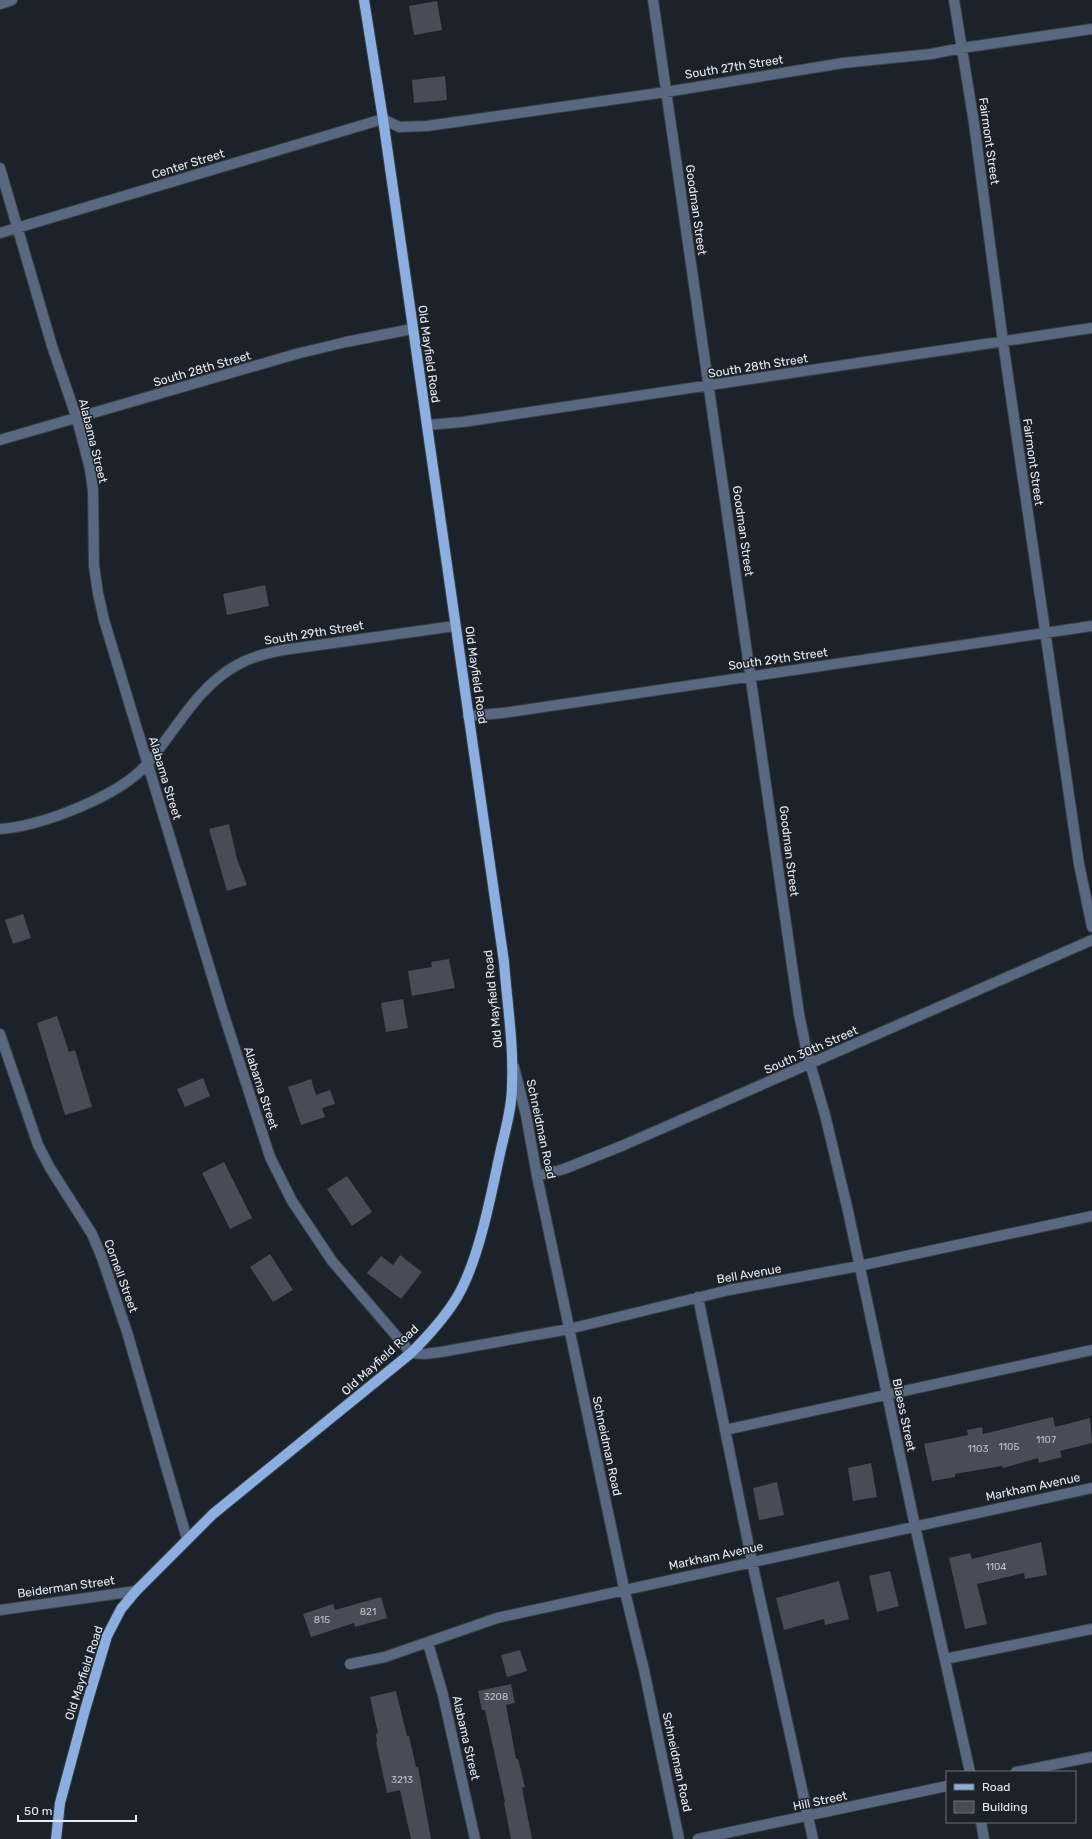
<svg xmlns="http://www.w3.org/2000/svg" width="1092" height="1839" font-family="Rubik,sans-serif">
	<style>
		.building { fill: #474d56 }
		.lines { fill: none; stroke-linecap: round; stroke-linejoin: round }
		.minor-casing { stroke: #383e45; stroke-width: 12 }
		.major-casing { stroke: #383e45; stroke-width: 12 }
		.minor { stroke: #576880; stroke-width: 10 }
		.major { stroke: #8cafe2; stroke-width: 10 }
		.labels { text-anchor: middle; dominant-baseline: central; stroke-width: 3; stroke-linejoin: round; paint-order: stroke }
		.number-label { font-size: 10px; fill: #bfc3ca }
		.street-label { font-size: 12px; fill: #e7eaf0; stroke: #1c2229 }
	</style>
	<rect width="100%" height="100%" fill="#1c2229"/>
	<!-- building -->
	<path class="building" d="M437,1l5,29 -28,5 -5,-29z
		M445,76l2,24 -33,3 -2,-23z
		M265,585l4,21 -42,9 -4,-21z
		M229,824l8,35 10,26 -20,6 -18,-62z
		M23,914l8,24 -18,6 -8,-24z
		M449,959l6,29 -43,8 -4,-25 24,-4 -1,-5z
		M403,999l5,29 -22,4 -5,-29z
		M57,1016l12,36 6,-2 17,57 -27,8 -28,-92z
		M203,1078l7,18 -25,11 -8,-18z
		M311,1079l5,16 14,-5 5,14 -13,4 3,9 -24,8 -13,-38z
		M224,1162l28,56 -22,11 -28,-56z
		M347,1176l25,36 -20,14 -25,-37z
		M270,1254l23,36 -20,12 -23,-35z
		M400,1255l22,17 -21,27 -34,-26 14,-17 12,9z
		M1053,1417l2,10 35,-9 2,25 -32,8 2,6 -23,6 -1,-5 -35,10 -1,-2 -47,8v3l-23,4 -8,-37 44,-9 -1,-5 15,-3 1,7z
		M871,1463l6,34 -24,4 -5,-33z
		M777,1482l7,33 -25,5 -6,-32z
		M1041,1542l6,33 -22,4 -1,-6 -47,11 10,40 -22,5 -16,-71 21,-5 2,6z
		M890,1571l9,35 -22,6 -8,-36z
		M839,1581l10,38 -24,6 -1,-6 -40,11 -8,-32z
		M381,1597l6,21 -32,9 -1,-4 -43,14 -8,-23 30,-10 2,6z
		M520,1650l7,21 -20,6 -6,-22z
		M511,1684l4,19 -9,2 10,54h2l7,28 -3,1 10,51h-21l-7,-36 1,-1 -20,-92h-3l-4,-19z
		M396,1691l11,45h2l7,31h2l13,72h-20l-11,-49 -13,3 -11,-51h1l-1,-8 2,-1 -8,-36z"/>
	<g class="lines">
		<!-- minor casing -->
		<g class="minor-casing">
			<path id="minor" d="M653,0l146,1014 8,39 18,62 23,96 67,315 55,246
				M954,0l20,123 29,219 76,522 13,63
				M0,4l12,-4
				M0,168l52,178 25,73 13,50 3,21 1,76 4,27 6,27 118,389 48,148 22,44 40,60 79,92 14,1 16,-2 128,-23 160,-39 130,-24 233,-50
				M0,233l383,-114 16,8 28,-1 239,-34 177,-29 88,-9 31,-6 130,-19
				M427,425l36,-3 629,-94
				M0,440l296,-86 50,-12 66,-13
				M468,716l35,-3 589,-87
				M0,829c42,-3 120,-33 148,-66 28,-33 49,-76 89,-98 14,-8 30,-12 46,-15l172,-24
				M0,1034l38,111 12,23 42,66 10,24 25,74 60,207
				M514,1067l12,48 11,61 87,412 20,82 35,169
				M537,1176l27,-7 60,-24 468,-205
				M698,1297l54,265 61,277
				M725,1430l367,-80
				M0,1610l136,-19
				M428,1643l15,52 32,144
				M945,1659l147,-30
				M350,1664l35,-7 112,-39 595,-130
				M1016,1772l76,-15
				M981,1822l3,17
				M698,1839l249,-53"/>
		</g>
		<!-- major casing -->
		<g class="major-casing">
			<path id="major" d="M56,1839l4,-36 25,-93 22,-74 14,-27 15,-18 77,-77 198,-161c17,-17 32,-33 45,-54 22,-36 34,-99 43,-141 5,-24 13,-48 13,-72 2,-41 -5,-83 -8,-124l-121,-843 -19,-119"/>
		</g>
		<!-- minor -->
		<use href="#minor" class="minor"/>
		<!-- major -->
		<use href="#major" class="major"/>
	</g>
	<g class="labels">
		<!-- number labels -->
		<g class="number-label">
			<text x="1046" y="1440">1107</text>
			<text x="1009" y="1447">1105</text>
			<text x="978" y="1449">1103</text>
			<text x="996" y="1567">1104</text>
			<text x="368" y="1612">821</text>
			<text x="322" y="1620">815</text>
			<text x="496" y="1697">3208</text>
			<text x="402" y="1780">3213</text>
		</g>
		<!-- street labels -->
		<g class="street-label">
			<text transform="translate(734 67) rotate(-9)">South 27th Street</text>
			<text transform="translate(989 141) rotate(82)">Fairmont Street</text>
			<text transform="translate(188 164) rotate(-17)">Center Street</text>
			<text transform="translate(696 210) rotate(82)">Goodman Street</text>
			<text transform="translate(429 354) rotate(82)">Old Mayfield Road</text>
			<text transform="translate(758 366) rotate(-9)">South 28th Street</text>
			<text transform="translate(202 369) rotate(-16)">South 28th Street</text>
			<text transform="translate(93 441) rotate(76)">Alabama Street</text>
			<text transform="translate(1033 462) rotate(82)">Fairmont Street</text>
			<text transform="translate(743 531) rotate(82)">Goodman Street</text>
			<text transform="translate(314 633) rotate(-9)">South 29th Street</text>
			<text transform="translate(778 659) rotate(-8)">South 29th Street</text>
			<text transform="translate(476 675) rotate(82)">Old Mayfield Road</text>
			<text transform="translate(165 778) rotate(73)">Alabama Street</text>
			<text transform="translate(789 851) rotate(83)">Goodman Street</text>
			<text transform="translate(493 999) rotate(-96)">Old Mayfield Road</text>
			<text transform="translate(811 1050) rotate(-24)">South 30th Street</text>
			<text transform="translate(261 1088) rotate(72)">Alabama Street</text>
			<text transform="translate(541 1129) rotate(78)">Schneidman Road</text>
			<text transform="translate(749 1274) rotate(-10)">Bell Avenue</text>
			<text transform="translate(121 1276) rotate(70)">Cornell Street</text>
			<text transform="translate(380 1360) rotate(-42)">Old Mayfield Road</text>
			<text transform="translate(904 1415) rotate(78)">Blaess Street</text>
			<text transform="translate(607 1446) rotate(78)">Schneidman Road</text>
			<text transform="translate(1033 1487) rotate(-12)">Markham Avenue</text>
			<text transform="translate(716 1556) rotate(-12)">Markham Avenue</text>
			<text transform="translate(66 1587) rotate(-8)">Beiderman Street</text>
			<text transform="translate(84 1673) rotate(-72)">Old Mayfield Road</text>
			<text transform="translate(466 1738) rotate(77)">Alabama Street</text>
			<text transform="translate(677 1762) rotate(78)">Schneidman Road</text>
			<text transform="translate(820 1801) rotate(-12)">Hill Street</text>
		</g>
	</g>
	<!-- legend -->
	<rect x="946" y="1771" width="130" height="52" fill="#1c2229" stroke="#6d7279"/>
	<rect x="954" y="1784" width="20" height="6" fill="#8cafe2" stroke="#6d7279"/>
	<text x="982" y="1791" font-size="12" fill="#e7eaf0">Road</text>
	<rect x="954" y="1801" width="20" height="12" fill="#474d56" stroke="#6d7279"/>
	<text x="982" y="1811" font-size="12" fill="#e7eaf0">Building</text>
	<!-- scale -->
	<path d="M18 1815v6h118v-6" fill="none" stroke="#e7eaf0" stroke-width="2"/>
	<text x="24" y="1815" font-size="12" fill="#e7eaf0" stroke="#1c2229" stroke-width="3" paint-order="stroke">50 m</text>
</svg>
